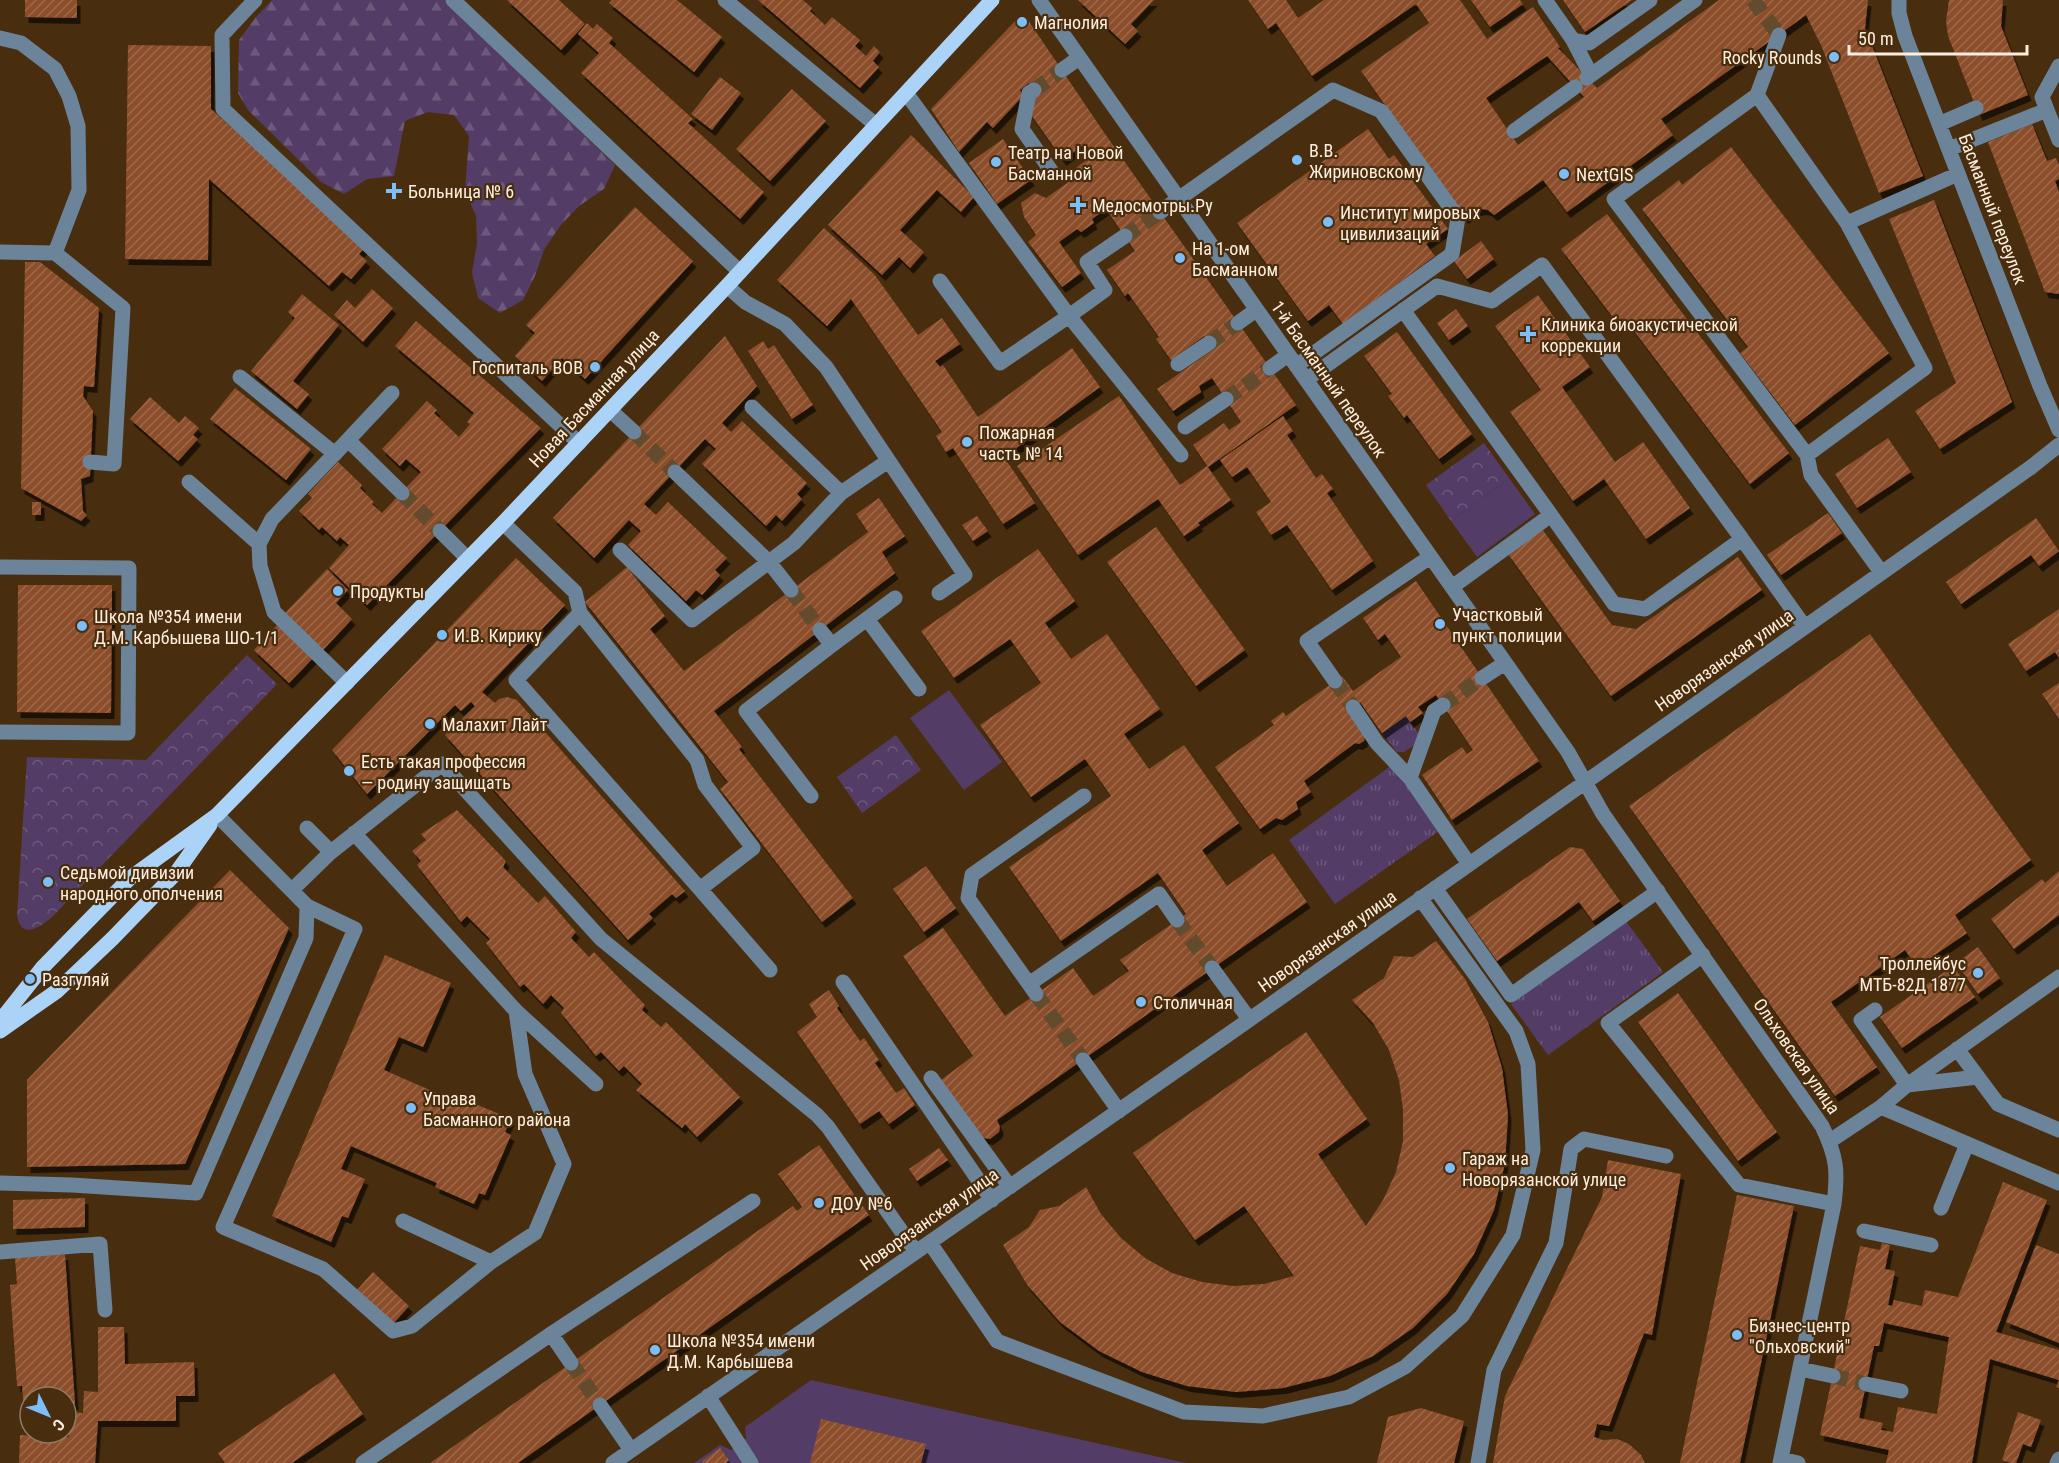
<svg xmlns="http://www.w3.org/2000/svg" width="2059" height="1463" font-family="'Roboto Condensed',sans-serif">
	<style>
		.grass { fill: url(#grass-tufts) }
		.forest { fill: url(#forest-firs) }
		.park { fill: url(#park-crowns) }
		.garden { fill: #533d66 }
		.building { fill: url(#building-hatch); fill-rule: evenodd; filter: url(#shadow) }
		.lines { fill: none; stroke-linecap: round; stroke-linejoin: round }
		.minor-tunnel { stroke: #634b2e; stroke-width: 15; stroke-dasharray: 15 8; stroke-linecap: butt }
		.minor { stroke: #6c849a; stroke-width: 15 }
		.major { stroke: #abd2f7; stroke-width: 15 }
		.poi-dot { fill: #7dbef9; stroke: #482e0f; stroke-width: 2 }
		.labels { text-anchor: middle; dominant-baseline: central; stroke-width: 4.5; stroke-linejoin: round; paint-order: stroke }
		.poi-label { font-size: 18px; fill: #fed; stroke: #482e0f; text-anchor: start }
		.street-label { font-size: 18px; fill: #fed; stroke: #482e0f }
	</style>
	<defs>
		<pattern id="grass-tufts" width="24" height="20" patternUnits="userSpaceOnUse" patternTransform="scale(1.5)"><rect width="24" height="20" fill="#533d66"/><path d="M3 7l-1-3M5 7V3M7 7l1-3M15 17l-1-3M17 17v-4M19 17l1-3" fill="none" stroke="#6d597b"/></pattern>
		<pattern id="forest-firs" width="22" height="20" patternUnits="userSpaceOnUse" patternTransform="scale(1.5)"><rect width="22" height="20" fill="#533d66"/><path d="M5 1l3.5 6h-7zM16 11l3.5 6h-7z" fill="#6d597b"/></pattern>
		<pattern id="park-crowns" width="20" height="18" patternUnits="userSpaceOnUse" patternTransform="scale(1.5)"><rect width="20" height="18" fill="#533d66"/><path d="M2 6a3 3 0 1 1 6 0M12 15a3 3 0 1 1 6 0" fill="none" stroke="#6d597b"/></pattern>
		<pattern id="building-hatch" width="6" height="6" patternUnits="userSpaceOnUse" patternTransform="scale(1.5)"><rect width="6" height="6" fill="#8c4d2b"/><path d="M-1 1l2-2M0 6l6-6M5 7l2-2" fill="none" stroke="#9d6749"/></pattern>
		<filter id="shadow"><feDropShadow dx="3.5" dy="6" stdDeviation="0" flood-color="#0009"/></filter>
	</defs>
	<rect width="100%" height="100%" fill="#482e0f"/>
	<!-- grass -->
	<path class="grass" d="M1406,716l13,18v8l-15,10h-7l-15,-19z
		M1392,765l47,66 -104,73 -46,-64z
		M1626,921l37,51 -115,83 -37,-51z"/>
	<!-- forest -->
	<path class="forest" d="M272,0h173l170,165 -11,24 -25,17 -19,20 -16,24 -9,26 -12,24 -23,13 -22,-15 -6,-26 5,-28 -1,-28 -11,-25 4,-55 -15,-21 -26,-3 -23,9 -11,55 -27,3 -23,15 -23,-12 -73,-72 -10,-17 1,-53 17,-23z"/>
	<!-- park -->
	<path class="park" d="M1484,443l25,35 -58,43 -25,-36z
		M247,655l30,29 -225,233c-13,11 -31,23 -35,-2l10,-158 119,3z
		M896,735l25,35 -59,43 -25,-36z"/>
	<!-- garden -->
	<path class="garden" d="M1509,478l26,36 -58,43 -26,-36z
		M949,690l53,72 -38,28 -54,-72z
		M811,1380l375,83h-492l26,-18 11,5 15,-11 -1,-12z"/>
	<!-- building -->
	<path class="building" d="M25,0h52v18l-52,-1z
		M507,0h52l26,24 -24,26z
		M612,0h65l45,37 -28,35 -85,-69z
		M758,0h45l9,8 -2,3 15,14 7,-8 28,23 -5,6 11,10 8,-10 6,6 -7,9 6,6 -19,21z
		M1078,0h76l-23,24 7,7 -13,13z
		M1248,0h38l12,18 26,-18h136l27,39 46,-32 27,40 -2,1 39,40 122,-88h149l-3,28 58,148 -44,17 -58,-148 -15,-30 -145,104 12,16 -106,77 -24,-32 -49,35 -6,-5 -6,-1 -10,3 -7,6 -104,-147 68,-48 -13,-19 -104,72 -36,-53 -8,6zM1547,56l37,41 -66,48 -32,-47z
		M1471,0h49l3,4 -33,23z
		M1563,0h69l-47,32z
		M1949,0h54l-2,26 27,69 -49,20 -31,-79 -2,-15z
		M1020,16h3l5,4 75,111 193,274 -88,62 -15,-22 31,-22 5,7 12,-8 -29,-44 -13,8 2,6 -28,19 -16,-22 57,-40 -10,-13 -33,24 -15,-21 3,-2 -31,-44 -3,3 -18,-26 28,-19 -29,-42 -14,10 2,4 -13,9 -4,-3 -18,13 22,31 -19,14 -34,-45 8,-7 -12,-18 -3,-14 14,-10 11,5 34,-24 -4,-6 14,-11 -8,-11 -19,14 -33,-47 2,-12 6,-5 -9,-13 -9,7 3,6 -30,32 -6,-6 -28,30 -28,-43z
		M587,23l6,6 4,-5 16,14 -4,5 84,76 -5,4 76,69 -24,27 -159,-146 18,-20 -21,-19z
		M128,45l83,1v63l154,138 -6,7 8,7 -16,18 -9,-7 -13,14 -120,-107 -1,81 -83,-1z
		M720,77l21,16 -29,37 -21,-16z
		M792,89l34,32 -56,60 -34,-32z
		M2032,124l15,37 9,-3 3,7v14l-4,2 4,11v102l-14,-2 -57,-150z
		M1368,129l21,30 5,-4 54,74 -22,15 9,12 -92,68 -14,-19 -21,16 -71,-98z
		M911,135l63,62 -13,15 -24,-22 -37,40 24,22 -14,16 -11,-11 -17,18 -54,-50z
		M1003,139l28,41 -34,24 -28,-41z
		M1731,147l158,206 -94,72 -55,-72 8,-6 -106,-138 37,-29 3,5z
		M1934,200l78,202 -72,47 -25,-38 41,-28 -67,-164z
		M635,207l58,54 -108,118 -23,-21 -20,23 -27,-25 20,-23 -9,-8z
		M1607,214l182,239 -39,31 -125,-165 -7,5 -57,-75z
		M824,228l50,46 44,61 24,-17 18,26 -25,17 5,6 3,-2 35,52 94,-69 28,39 -96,70 31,46 -32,21 -50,-76 -7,4 -10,-16 6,-4 -91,-133 -24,27 -50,-46z
		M1481,241l13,18 -27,20 -13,-18z
		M25,262h15l59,46 -5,79 -10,-1 -1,10 10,15 -3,65 -9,3 2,32 4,4 -6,6 -60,-33z
		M372,289l21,19 -30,34 -29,-27 13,-15 8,8z
		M302,294l37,31 -46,56 16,13 -12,15 -46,-38 44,-53 -7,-6z
		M1538,295l52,72 -28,20 53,75 28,-20 47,66 -44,31 -42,-60 -31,22 -63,-89 31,-22 -46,-64z
		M1456,309l12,17 -19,14 -12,-17z
		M416,321l125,107 -174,177 -38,-37 20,-23 -9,-8 -3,4 -15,-14 -3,3 -20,-19 13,-13 -4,-4 30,-32 24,23 -2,3 14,14 -2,2 10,9 39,-41 -15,-13 -6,7 -18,-17 45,-48 10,9 -3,3 25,24 11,-13 -3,-2 7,-9 -79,-67z
		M1397,332l75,102 -33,25 -32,-44 -3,3 -16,-22 4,-2 -28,-38z
		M725,336l32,50 -35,37 9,9 11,-11 65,62 -10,11 5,5 -20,22 -6,-6 -10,11 -64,-62 14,-15 -11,-10 -61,65 12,11 12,-13 59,56 -12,12 5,5 -18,20 -6,-5 -10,11 -58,-56 13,-14 -12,-11 -35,38 -41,-40z
		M763,341l5,8 6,-4 39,60 -21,14 -44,-68z
		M235,388l76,61 -25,31 -76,-61z
		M1119,396l61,89 27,-19 24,34 -33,23 2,2 -16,11 -26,-37 -80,56 -61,-89z
		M150,397l29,26 6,-7 14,12 -6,7 5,4 -20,22 -48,-42z
		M1283,416l10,15 -6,4 29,43 6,-4 11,15 -6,4 46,68 -41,29 -45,-65 -16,10 -15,-23 15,-10 -24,-35 -15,10 -12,-17z
		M1888,438l23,34 -54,36 -22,-34z
		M879,498l26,38 -23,16 13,21 -181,138 28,36 -3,2 114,149 -31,24 -102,-133 8,-7 -143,-180 42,-35 38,49 -15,13 34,42 184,-139 -12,-18z
		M32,502h9v13h-9z
		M1828,513l14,20 -61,42 -14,-20z
		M977,516l11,15 -15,10 -11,-16z
		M2036,518l23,33 -20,15 -8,-11 -70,49 -15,-22z
		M1156,527l89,123 -49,36 -89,-124z
		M1542,529l70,96 24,4 102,-72 24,33 -151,106 -103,-142z
		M1038,549l37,52 -30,22 26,36 36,-25 53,75 -36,25 25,35 35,-24 55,78 -37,27 25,36 46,-33 34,49 -310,218 3,7 -1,5 -9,7 -6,-1 -5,-4 -38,-54 32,-24 -70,-100 40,-28 62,88 68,-48 20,28 36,-25 -9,-11 66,-46 -28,-41 -97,68 -52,-74 102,-71 -26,-37 -54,38 -51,-72 61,-42 -31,-44 -56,39 -33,-47z
		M516,558l49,47 -83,87 13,11 4,-4 8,-2 10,3 168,191 -9,7 -4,-4 -23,20 4,4 -25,22 -183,-205 30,-29 -4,-4 -10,9 -6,-6 -88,89 -35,-44z
		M327,569l21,21 -12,13 16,16 -29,31 -38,-37z
		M1416,581l123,180 -87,59 -30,-45 40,-28 5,7 6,-4 -37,-55 -18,12 5,6 -13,9 -4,-6 -24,17 -22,-31 -13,9 18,26 -1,4 -5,3 -4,-1 -51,38 7,11 -15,10 2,7 -16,11 -6,-2 -16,11 -45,-62 59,-42 -3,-4 12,-9 3,4 56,-40 11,15 48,-34 -16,-23 -7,6 -15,-22z
		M18,585h94l-1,128 -94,-1z
		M2059,609v49l-4,-6 -29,19 -18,-27z
		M278,624l36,33 -25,26 -35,-33z
		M1870,634l161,226 -76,55 12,18 -50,34 -12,-17 -74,52 46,65 -42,29 -206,-290z
		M2059,683v36l-17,-25z
		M457,810l49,51 -3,6 35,36 7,-7 31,36 -5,6 18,19 5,-5 51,53 -3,5 19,17 5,-5 74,75 -43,40 -12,-13 -3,4 -46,-38 6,-6 -18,-18 -5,5 -18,-19 -5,4 -35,-43 3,-5 -13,-13 -8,9 -19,-20 -4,3 -34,-44 4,-4 -23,-23 -6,6 -44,-57 4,-4 -9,-10 14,-11 -5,-6z
		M1570,847l13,2 37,52 -27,20 -14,-19 -82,59 -30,-42z
		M926,866l30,42 -32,24 -31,-43z
		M230,870l59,58 -104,236 -158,3v-87z
		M2059,871v44l-45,34 -23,-30 51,-40 3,4z
		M1436,941l29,38 23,43 14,46 6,47 -3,48 -11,47 -20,44 -27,40 -34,34 -40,28 -43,20 -47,12 -47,4 -49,-6 -45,-14 -43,-21 -39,-29 -32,-36 -25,-41 26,-18 11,-17 19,-4 27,-19 15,27 20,24 24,20 27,15 30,9 31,4 31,-2 30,-8 -50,-70 -49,34 -62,-87 173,-121 61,87 -49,35 48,72 17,-26 13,-28 7,-31v-31l-4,-30 -10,-30 -16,-27 -21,-23 32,-22 10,-22 19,1z
		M1978,947l22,31 -22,16 -22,-31z
		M385,955l66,28 -28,64 -24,-10 -15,33 87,38 2,-5 38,16 -6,13 6,3 -26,60 -6,-2 -5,11 -39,-17 2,-4 -86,-37 -10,23 24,10 -17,39 -6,-2 -11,26 -59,-26z
		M1953,966l22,31 -73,51 -22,-31z
		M829,990l10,16 -2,2 23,33 4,-3 15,22 -4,3 21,30 8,-5 11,17 -26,19 -10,-13 -19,13 -63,-92 20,-15 -8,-13z
		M1678,993l99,139 -39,29 -100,-139z
		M819,1145l50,70 -351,248h-88l363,-257 4,5 5,-4 -24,-33z
		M939,1148l9,12 -31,21 -8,-12z
		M1608,1160l73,14 -29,161 -8,-2 -35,93 -12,-2 -3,13 9,3 14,-1 12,5 12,11 4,8h-152l12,-67 97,-199z
		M2003,1182l44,18 -51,132 63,18v38l-3,-1 3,-7 -69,-21 -18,104h-86l3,-13 -69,-15 40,-189 20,4 2,-7 8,2 -5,24 10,2 -7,34 4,1 2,-6 28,6 3,-16 33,7zM1884,1323l65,14 -12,77 -39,-7 -5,25 -12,-2 2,-7 -24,-5 15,-72h5z
		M1737,1195l57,11 -54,257h-60z
		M85,1198v29l-72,2v-29z
		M2036,1245l23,9v89l-53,-21z
		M65,1254l10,150 -9,1v-8h-36v10l-6,1 -2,-22h-5l-7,-101 7,-1 -2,-26z
		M373,1272l36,34 -16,18 -36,-34z
		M98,1327h26l1,37 69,-2 1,34h-19v25h-78l-3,42h-76l1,-28 49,2 1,-25 13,1 1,-22 14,1z
		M334,1373l29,41 -71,49h-67l-7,-10z
		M1421,1408l43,13 -10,42h-77l11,-46z
		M2018,1412l23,8 -10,27 -8,-3 -7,19h-5l-9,-3z
		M821,1419l105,25 -5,19h-111z
		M720,1448l9,12 -3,3h-23l-1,-2z"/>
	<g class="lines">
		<!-- minor-tunnel -->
		<path class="minor-tunnel" d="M1753,0l26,35
			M1034,90l28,-20
			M1125,236l35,-24
			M1209,343l29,-20
			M1226,399l44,-31
			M634,432l41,40
			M402,493l38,38
			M791,590l29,40
			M1335,681l18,26
			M1443,705l39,-27
			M1177,920l35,48
			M1036,994l47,66
			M571,1363l29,42
			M1833,1376l33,8"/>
		<!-- minor -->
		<path class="minor" d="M255,0l-33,35 1,74 356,334
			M453,0l287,272
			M725,0l151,125
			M1039,0l529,752 35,62 219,312c15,31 16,45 12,78l-54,259
			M1545,0l28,40 16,3 61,-43
			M1899,0v13l6,23 135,350 19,44
			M0,38l21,5 34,26 14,27 9,30 1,64 -24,63 -55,-1
			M1573,40l18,35
			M1062,70l17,-12
			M1587,78l108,-78
			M1034,90l-5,3 -7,36 30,43
			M906,93l163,223 -69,47 -60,-82
			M1757,95l22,-60
			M2047,110l12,30
			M1939,124l37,-16
			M1514,131l61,-44
			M1949,149l98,-39 -5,-13 17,-31
			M1160,212l173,-122 48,21 77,107 -6,36 -156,112
			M1847,223l111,-49
			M1125,236l-38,26 18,28 -36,26 112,139
			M55,253l68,55 -9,156 -24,-2
			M727,286l18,16 40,22 41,43 139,208 -26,18
			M1403,310l148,205
			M1238,323l18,-13
			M1178,364l31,-21
			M1270,368l18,-13
			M240,377l95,77
			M1306,380l131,-94 55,15 50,-36 200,274
			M392,393l-44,47 54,53
			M610,410l24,22
			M1185,427l41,-28
			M1807,455l-193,-256 143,-104 90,128 78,145 -118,87 4,20 70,97
			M675,472l94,90 22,28
			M189,482l70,62
			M841,493l47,-32
			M503,523l72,69 5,21 117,147 8,25 48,63 -53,41 -184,-209 64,-67
			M440,531l28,28
			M620,550l72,70 102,-77 47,-50 -89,-86
			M0,567l129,1 -1,165 -128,-1
			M1452,587l99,-72 63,89 31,5 97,-70 63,88
			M867,619l52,70
			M832,645l63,-47
			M1482,678l23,-15
			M1335,681l-28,-40 123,-84
			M347,683l-73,-71 -14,-46 -1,-22 13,-25 76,-79
			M1443,705l-9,6 -24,67 59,86
			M1353,707l24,36 33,35
			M811,796l-65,-85 86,-66 -12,-15
			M307,828l24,24
			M354,833l162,178 80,73
			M1435,888l76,107 147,-104
			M700,889l70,81
			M292,890l39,-38 111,-88 159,175 216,176 11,12 88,125
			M307,906l48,23 -132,298 100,42 70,62 19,-5 79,-64 44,-29 29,-69 -39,-90 -9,-63
			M1703,955l-95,68 131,162 95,19
			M1212,968l37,51
			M843,982l149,218
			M1029,984l-61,-86 4,-23 112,-79
			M1036,994l-7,-10 130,-90 18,26
			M1875,1010l-14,10 46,65 71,-8
			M1957,1049l41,55 61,26
			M1083,1060l36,51
			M931,1078l79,109
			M1881,1107l178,76
			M1830,1141l51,-34 26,-22 152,-108
			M0,1183l72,2 124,8 110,-255 1,-32 -90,-91
			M1941,1208l26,-64
			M403,1221l88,41
			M1864,1231l67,14
			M930,1243l67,98 187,71 79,4 86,-19 56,-30 57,-51 51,-81 20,-85 -5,-86 -12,-33 -96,-133
			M0,1252l100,-8 5,66
			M551,1334l20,29
			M1800,1369l33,7
			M1866,1384l35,7
			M708,1396l43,67
			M600,1405l31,45
			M1781,1459l17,4
			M363,1463l188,-129 202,-133
			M613,1463l623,-434 794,-561 29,-23
			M1478,1463l16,-93 62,-127 15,-94 13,-10 82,17
			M2057,1463l2,-4"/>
		<!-- major -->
		<path class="major" d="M0,1021l43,-54 87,-89 87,-63 286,-292 224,-237 265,-286
			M0,1031l57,-40 55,-52 64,-66 34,-48"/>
	</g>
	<!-- markers -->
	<g class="poi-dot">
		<circle cx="1022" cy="22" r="6"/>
		<circle cx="1834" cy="57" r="6"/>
		<circle cx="1297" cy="160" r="6"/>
		<circle cx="996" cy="162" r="6"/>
		<circle cx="1564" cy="174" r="6"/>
		<path d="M391 182h6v6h6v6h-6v6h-6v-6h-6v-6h6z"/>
		<path d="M1075 196h6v6h6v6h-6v6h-6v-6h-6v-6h6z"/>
		<circle cx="1328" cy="222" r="6"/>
		<circle cx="1180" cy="258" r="6"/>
		<path d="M1525 325h6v6h6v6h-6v6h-6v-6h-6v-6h6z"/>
		<circle cx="595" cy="367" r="6"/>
		<circle cx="967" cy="442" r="6"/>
		<circle cx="338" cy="591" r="6"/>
		<circle cx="1440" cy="624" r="6"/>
		<circle cx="82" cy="626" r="6"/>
		<circle cx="442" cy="635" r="6"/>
		<circle cx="430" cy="724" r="6"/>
		<circle cx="349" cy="771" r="6"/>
		<circle cx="48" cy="882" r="6"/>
		<circle cx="1978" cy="973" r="6"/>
		<circle cx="30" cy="979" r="6"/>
		<circle cx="1141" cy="1002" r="6"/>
		<circle cx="411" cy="1108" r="6"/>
		<circle cx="1450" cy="1168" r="6"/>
		<circle cx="819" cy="1203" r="6"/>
		<circle cx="1737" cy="1335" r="6"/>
		<circle cx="655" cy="1350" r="6"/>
	</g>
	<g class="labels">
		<!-- poi labels -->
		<g class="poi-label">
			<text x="1034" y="22">Магнолия</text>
			<text x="1822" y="57" text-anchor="end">Rocky Rounds</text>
			<text x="1309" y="150">В.В.<tspan x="1309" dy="21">Жириновскому</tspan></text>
			<text x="1008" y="152">Театр на Новой<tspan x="1008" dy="21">Басманной</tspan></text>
			<text x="1576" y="174">NextGIS</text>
			<text x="408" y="191">Больница № 6</text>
			<text x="1092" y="205">Медосмотры.Ру</text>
			<text x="1340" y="212">Институт мировых<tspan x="1340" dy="21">цивилизаций</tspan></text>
			<text x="1192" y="248">На 1-ом<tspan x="1192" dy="21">Басманном</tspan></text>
			<text x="1541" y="324">Клиника биоакустической<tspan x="1541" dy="21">коррекции</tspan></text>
			<text x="583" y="367" text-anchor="end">Госпиталь ВОВ</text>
			<text x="979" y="432">Пожарная<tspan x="979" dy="21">часть № 14</tspan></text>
			<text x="350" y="591">Продукты</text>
			<text x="1452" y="614">Участковый<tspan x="1452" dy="21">пункт полиции</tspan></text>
			<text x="94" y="616">Школа №354 имени<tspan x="94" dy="21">Д.М. Карбышева ШО-1/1</tspan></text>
			<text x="454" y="635">И.В. Кирику</text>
			<text x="442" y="724">Малахит Лайт</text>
			<text x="361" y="761">Есть такая профессия<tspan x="361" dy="21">— родину защищать</tspan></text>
			<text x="60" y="872">Седьмой дивизии<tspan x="60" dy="21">народного ополчения</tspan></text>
			<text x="1966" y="963" text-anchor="end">Троллейбус<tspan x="1966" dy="21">МТБ-82Д 1877</tspan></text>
			<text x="42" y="979">Разгуляй</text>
			<text x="1153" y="1002">Столичная</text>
			<text x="423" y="1098">Управа<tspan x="423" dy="21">Басманного района</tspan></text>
			<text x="1462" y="1158">Гараж на<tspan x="1462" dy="21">Новорязанской улице</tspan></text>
			<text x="831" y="1203">ДОУ №6</text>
			<text x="1749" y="1325">Бизнес-центр<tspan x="1749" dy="21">"Ольховский"</tspan></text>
			<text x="667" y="1340">Школа №354 имени<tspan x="667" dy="21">Д.М. Карбышева</tspan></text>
		</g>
		<!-- street labels -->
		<g class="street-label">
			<text transform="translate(1993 209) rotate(69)">Басманный переулок</text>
			<text transform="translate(1329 379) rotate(55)">1-й Басманный переулок</text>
			<text transform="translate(594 398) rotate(-47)">Новая Басманная улица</text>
			<text transform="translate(1724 660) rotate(-35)">Новорязанская улица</text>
			<text transform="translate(1327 941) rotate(-35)">Новорязанская улица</text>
			<text transform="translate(1797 1056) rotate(55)">Ольховская улица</text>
			<text transform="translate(929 1219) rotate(-35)">Новорязанская улица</text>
		</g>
	</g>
	<!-- north arrow -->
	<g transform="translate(48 1415) rotate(133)"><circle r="28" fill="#482e0f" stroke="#917b61" stroke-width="1.5"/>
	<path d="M0-4.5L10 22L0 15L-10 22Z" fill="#7dbef9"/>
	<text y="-9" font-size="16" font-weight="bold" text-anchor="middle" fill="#ffeedd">С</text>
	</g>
	<!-- scale -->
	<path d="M1849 45v9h178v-9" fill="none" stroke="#ffeedd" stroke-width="3"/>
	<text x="1858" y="45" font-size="18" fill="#ffeedd" stroke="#482e0f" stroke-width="4.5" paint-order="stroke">50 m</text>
</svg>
